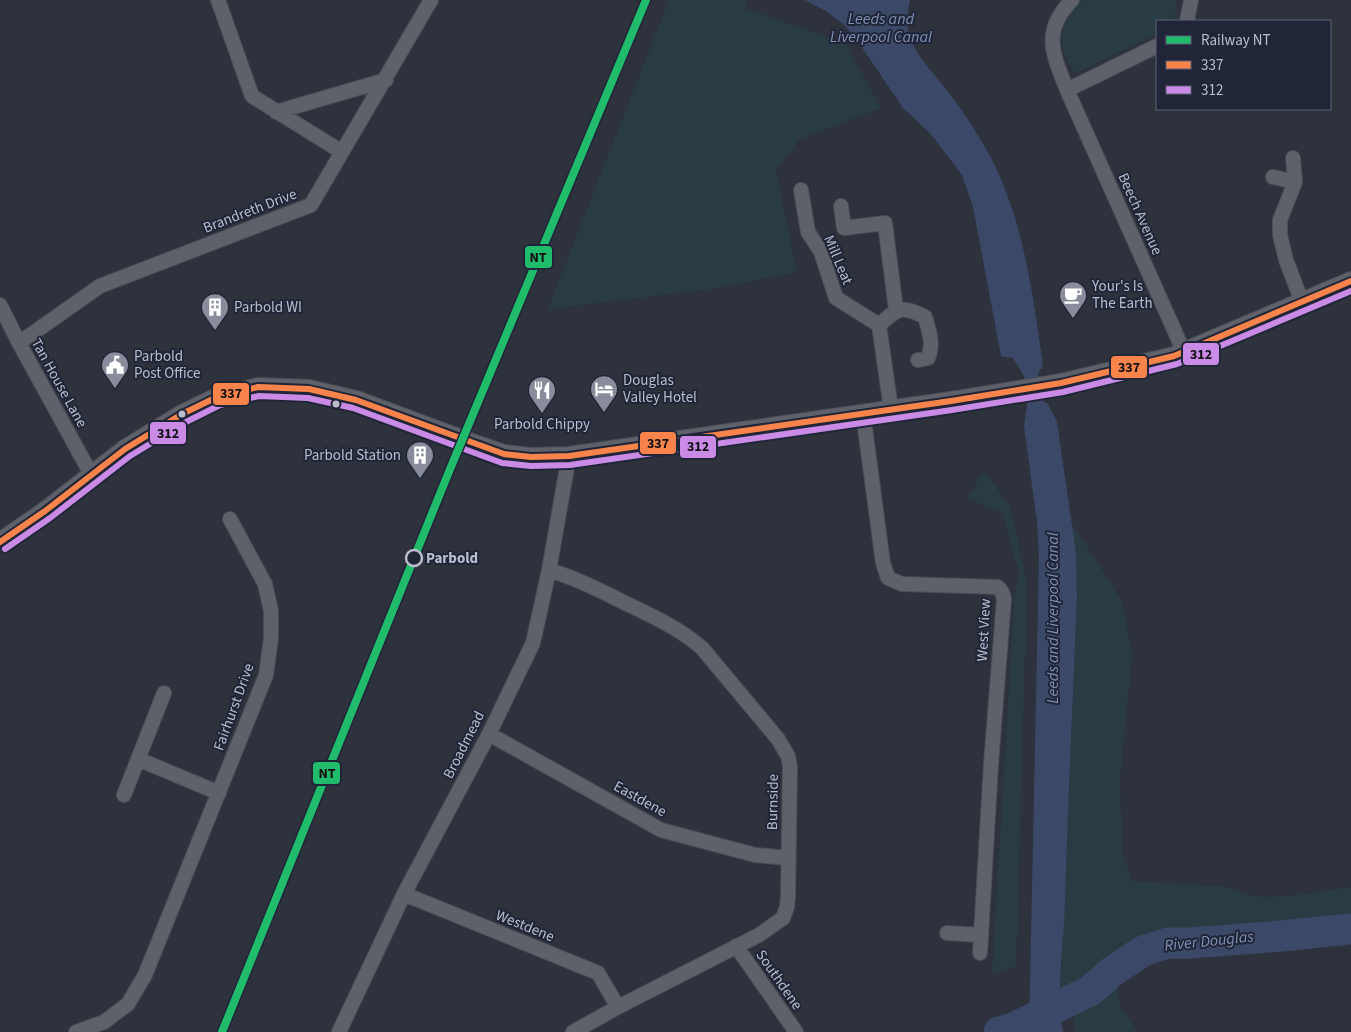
<svg xmlns="http://www.w3.org/2000/svg" width="1351" height="1032" font-family="'Source Sans 3',sans-serif">
	<style>
		.green { fill: #2a3c43 }
		.water { fill: #3c4868 }
		.lines { fill: none; stroke-linecap: round; stroke-linejoin: round }
		.river { stroke: #3c4868; stroke-width: 31 }
		.minor-casing { stroke: #4a4d56; stroke-width: 16 }
		.tertiary-casing { stroke: #4a4d56; stroke-width: 20 }
		.minor { stroke: #5e616a; stroke-width: 14 }
		.tertiary { stroke: #5e616a; stroke-width: 18 }
		.bus-1-casing { stroke: #202638; stroke-width: 10 }
		.bus-2-casing { stroke: #202638; stroke-width: 10 }
		.bus-1 { stroke: #f8844c; stroke-width: 6 }
		.bus-2 { stroke: #ca8be6; stroke-width: 6 }
		.rail-1-casing { stroke: #202638; stroke-width: 11 }
		.rail-1 { stroke: #20bc6c; stroke-width: 8 }
		.bus-dot { fill: #b9bdcd; stroke: #202638; stroke-width: 2 }
		.stop-dot { fill: #202638; stroke: #b9bdcd; stroke-width: 2.5 }
		.labels { text-anchor: middle; dominant-baseline: central; stroke-width: 4; stroke-linejoin: round; paint-order: stroke }
		.street-label { font-size: 15px; fill: #b9bdcd; stroke: #202638 }
		.poi-label { font-size: 15px; fill: #b9bdcd; stroke: #202638; text-anchor: start }
		.stop-label { font-size: 15px; font-weight: bold; fill: #b9bdcd; stroke: #202638; text-anchor: start }
		.water-label { font-size: 16px; font-style: italic; fill: #808eb4; stroke: #202638 }
		.line-badge { stroke: #202638; stroke-width: 2 }
		.pale-badge-label { font-size: 14px; text-anchor: middle; font-weight: bold; fill: #111 }
	</style>
	<rect width="100%" height="100%" fill="#2d323d"/>
	<!-- green -->
	<path class="green" d="M669,0h77l1,9 98,34 36,65 -82,32 -23,30 21,102 -79,16 -170,21z
		M1083,0h92l2,5 -3,16h-17v13l-81,39c-23,-27 -17,-50 7,-73z
		M984,470l26,37 17,76 -11,383 -24,8 22,-371 5,-33 -17,-57 -35,-15z
		M1072,523l50,78 10,53 -12,124 2,73 10,30 97,6 16,7 19,3 36,-2 51,-8v42l-70,7 -90,7h-23l-25,8 -30,20 -20,18 22,-14 6,33 17,24h-63l-3,-28 15,-11 -27,12 17,-408 -1,-44z"/>
	<!-- water -->
	<path class="water" d="M805,0h105c-2,10 -4,19 -2,30 5,24 27,44 41,63 11,14 21,29 30,44 43,68 53,151 64,229l-5,7 6,29 4,2 9,18 19,131 1,44c-4,101 -9,202 -12,303 -1,44 -9,88 -2,132h-34l10,-476 -2,-34 -13,-96 3,-20 -3,-30 -11,-18 -12,-2 -28,-149 -11,-32 -32,-42 -27,-25 -46,-68 -13,-15 -18,-14z"/>
	<g class="lines">
		<!-- river -->
		<path class="river" d="M999,1032l12,-3 79,-38 23,-20 30,-20 25,-8h23l90,-7 70,-7"/>
		<!-- minor casing -->
		<g class="minor-casing">
			<path id="minor" d="M218,0l34,96 90,56
				M1072,0c-31,32 -19,54 -5,90l117,262
				M1187,21l4,-21
				M1067,90l90,-44
				M276,112l110,-32
				M1293,158l2,24 -15,38v15l6,25 16,42
				M1273,177l22,5
				M801,190l7,42 13,20 15,46 43,27 12,84
				M841,206l3,22 41,-5 11,87
				M0,305l19,38 73,133
				M879,325c19,-17 22,-20 46,-8 4,14 9,27 3,41l-10,2
				M19,343l81,-57 211,-81 120,-205
				M863,413l20,150 5,15 14,6 96,3 4,5 2,7 -13,165 -11,189
				M549,570c27,8 51,20 76,33 27,13 54,25 77,45l76,91 10,17 2,11 -2,129 -1,11 -4,11 -24,17 -141,72 -45,25
				M489,734l172,96 94,25 33,3
				M138,759l81,34
				M124,795l40,-102
				M404,894l194,79 20,34
				M947,933l34,2
				M736,946l60,86
				M76,1032l28,-10 24,-18 17,-29 121,-300 5,-37v-27l-6,-27 -35,-65
				M339,1032l65,-138 85,-160 44,-91 16,-73 20,-114"/>
		</g>
		<!-- tertiary casing -->
		<g class="tertiary-casing">
			<path id="tertiary" d="M0,542l45,-31 80,-62 57,-35 35,-17 41,-10 51,2 47,11 116,43 32,11 27,3 38,-1 382,-55 110,-18 113,-27 177,-75"/>
		</g>
		<!-- minor -->
		<use href="#minor" class="minor"/>
		<!-- tertiary -->
		<use href="#tertiary" class="tertiary"/>
		<!-- bus-1 casing -->
		<g class="bus-1-casing">
			<path id="bus-1" d="M0,542l45,-31 80,-62 57,-35 35,-17 41,-10 51,2 47,11 148,54 27,3 38,-1 382,-55 110,-18 113,-27 177,-75"/>
		</g>
		<!-- bus-2 casing -->
		<g class="bus-2-casing">
			<path id="bus-2" d="M5,549l45,-31 80,-62 56,-34 34,-17 39,-9 49,2 45,10 149,55 29,3 39,-1 382,-55 111,-18 114,-28 174,-73"/>
		</g>
		<!-- bus-1 -->
		<use href="#bus-1" class="bus-1"/>
		<!-- bus-2 -->
		<use href="#bus-2" class="bus-2"/>
		<!-- rail-1 casing -->
		<g class="rail-1-casing">
			<path id="rail-1" d="M222,1032l226,-558 198,-474"/>
		</g>
		<!-- rail-1 -->
		<use href="#rail-1" class="rail-1"/>
	</g>
	<!-- icons -->
	<defs>
		<g id="cafe-pin" transform="scale(1.4375)"><path d="M0 17L-7.5 6A9.5 9.5 0 1 1 7.5 6Z" fill="#888c9b" stroke="#202638"/><path d="M-5.5-4.5H6V0H3Q3 3.5 0 3.5H-2.5Q-5.5 3.5-5.5 0ZM3-3.2v2h1.7v-2ZM-6 4.5H4V6H-6Z" fill="#fff"/></g>
		<g id="building-pin" transform="scale(1.4375)"><path d="M0 17L-7.5 6A9.5 9.5 0 1 1 7.5 6Z" fill="#888c9b" stroke="#202638"/><path d="M-4-6H4V6H1V3H-1V6H-4ZM-2.5-4.3h1.7v1.8h-1.7ZM.8-4.3h1.7v1.8H.8ZM-2.5-1h1.7V.8h-1.7ZM.8-1h1.7V.8H.8Z" fill="#fff"/></g>
		<g id="civic-pin" transform="scale(1.4375)"><path d="M0 17L-7.5 6A9.5 9.5 0 1 1 7.5 6Z" fill="#888c9b" stroke="#202638"/><path d="M-.6-6.5H3V-4.5H.6V-3L4-1V1h2V6H-6V1h2V-1L-.6-3ZM-1.2 2.5V6h2.4V2.5Z" fill="#fff"/></g>
		<g id="hotel-pin" transform="scale(1.4375)"><path d="M0 17L-7.5 6A9.5 9.5 0 1 1 7.5 6Z" fill="#888c9b" stroke="#202638"/><path d="M-6-4.5h1.5V1H6V5H4.5V3h-9V5H-6ZM-4 0a1.8 1.8 0 1 1 3.6 0ZM.5 0V-2.5h3Q6-2.5 6 0Z" fill="#fff"/></g>
		<g id="restaurant-pin" transform="scale(1.4375)"><path d="M0 17L-7.5 6A9.5 9.5 0 1 1 7.5 6Z" fill="#888c9b" stroke="#202638"/><path d="M-5-6h1v4h1v-4h1v4h1v-4h1v5L-1.5 .5V6h-2V.5L-5-1ZM5-6V6H3V1.5H1.5Q1.5-4 5-6Z" fill="#fff"/></g>
	</defs>
	<g fill-rule="evenodd">
		<use href="#cafe-pin" x="1073" y="295"/>
		<use href="#building-pin" x="215" y="307"/>
		<use href="#civic-pin" x="115" y="365"/>
		<use href="#hotel-pin" x="604" y="389"/>
		<use href="#restaurant-pin" x="542" y="390"/>
		<use href="#building-pin" x="420" y="455"/>
	</g>
	<!-- markers -->
	<g class="bus-dot">
		<circle cx="336" cy="404" r="4.5"/>
		<circle cx="182" cy="414" r="4.5"/>
	</g>
	<circle class="stop-dot" cx="414" cy="558" r="8"/>
	<g class="labels">
		<!-- street labels -->
		<g class="street-label">
			<text transform="translate(250 211) rotate(-21)">Brandreth Drive</text>
			<text transform="translate(1140 214) rotate(66)">Beech Avenue</text>
			<text transform="translate(838 260) rotate(67)">Mill Leat</text>
			<text transform="translate(59 383) rotate(61)">Tan House Lane</text>
			<text transform="translate(984 630) rotate(-87)">West View</text>
			<text transform="translate(234 707) rotate(-70)">Fairhurst Drive</text>
			<text transform="translate(464 745) rotate(-63)">Broadmead</text>
			<text transform="translate(640 799) rotate(29)">Eastdene</text>
			<text transform="translate(773 802) rotate(-89)">Burnside</text>
			<text transform="translate(525 926) rotate(22)">Westdene</text>
			<text transform="translate(779 980) rotate(55)">Southdene</text>
		</g>
		<!-- poi labels -->
		<g class="poi-label">
			<text x="1092" y="286">Your's Is<tspan x="1092" dy="17">The Earth</tspan></text>
			<text x="234" y="307">Parbold WI</text>
			<text x="134" y="356">Parbold<tspan x="134" dy="17">Post Office</tspan></text>
			<text x="623" y="380">Douglas<tspan x="623" dy="17">Valley Hotel</tspan></text>
			<text x="542" y="424" text-anchor="middle">Parbold Chippy</text>
			<text x="401" y="455" text-anchor="end">Parbold Station</text>
		</g>
		<!-- stop labels -->
		<g class="stop-label">
			<text x="426" y="558">Parbold</text>
		</g>
		<!-- water labels -->
		<g class="water-label">
			<text x="881" y="19">Leeds and<tspan x="881" dy="18">Liverpool Canal</tspan></text>
			<text transform="translate(1053 618) rotate(-90)">Leeds and Liverpool Canal</text>
			<text transform="translate(1209 941) rotate(-6)">River Douglas</text>
		</g>
	</g>
	<g class="line-badge">
		<rect x="524" y="245" width="29" height="24" rx="5" fill="#20bc6c"/>
		<rect x="1182" y="342" width="38" height="24" rx="5" fill="#ca8be6"/>
		<rect x="1110" y="355" width="38" height="24" rx="5" fill="#f8844c"/>
		<rect x="212" y="382" width="38" height="24" rx="5" fill="#f8844c"/>
		<rect x="149" y="421" width="38" height="24" rx="5" fill="#ca8be6"/>
		<rect x="639" y="431" width="38" height="24" rx="5" fill="#f8844c"/>
		<rect x="679" y="435" width="38" height="24" rx="5" fill="#ca8be6"/>
		<rect x="312" y="761" width="29" height="24" rx="5" fill="#20bc6c"/>
	</g>
	<g class="pale-badge-label">
		<text x="538" y="262">NT</text>
		<text x="1201" y="359">312</text>
		<text x="1129" y="372">337</text>
		<text x="231" y="398">337</text>
		<text x="168" y="438">312</text>
		<text x="658" y="448">337</text>
		<text x="698" y="451">312</text>
		<text x="327" y="778">NT</text>
	</g>
	<!-- legend -->
	<rect x="1156" y="20" width="175" height="90" fill="#202638" stroke="#5d6274"/>
	<rect x="1166" y="36" width="25" height="8" fill="#20bc6c" stroke="#5d6274"/>
	<text x="1201" y="45" font-size="15" fill="#b9bdcd">Railway NT</text>
	<rect x="1166" y="61" width="25" height="8" fill="#f8844c" stroke="#5d6274"/>
	<text x="1201" y="70" font-size="15" fill="#b9bdcd">337</text>
	<rect x="1166" y="86" width="25" height="8" fill="#ca8be6" stroke="#5d6274"/>
	<text x="1201" y="95" font-size="15" fill="#b9bdcd">312</text>
</svg>
